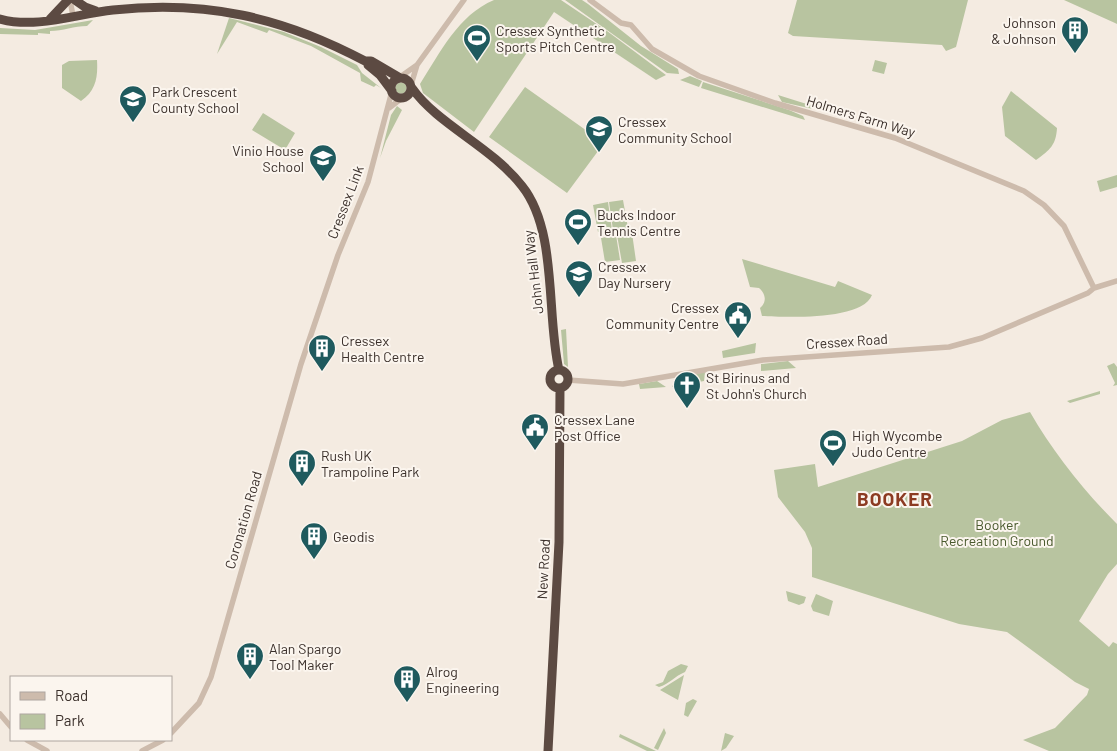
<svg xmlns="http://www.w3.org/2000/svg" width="1117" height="751" font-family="Barlow,sans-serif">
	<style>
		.green { fill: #b8c4a0 }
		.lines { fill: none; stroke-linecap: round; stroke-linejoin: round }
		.minor { stroke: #cdbbac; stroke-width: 5.5 }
		.highway { stroke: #5c4a42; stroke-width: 9 }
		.labels { text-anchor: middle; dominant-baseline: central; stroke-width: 4; stroke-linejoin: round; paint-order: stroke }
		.poi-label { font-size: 14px; fill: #3b302b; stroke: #fbf5ee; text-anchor: start }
		.street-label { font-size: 14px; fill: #3b302b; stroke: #fbf5ee }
		.park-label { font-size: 14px; fill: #4a5a2e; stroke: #fbf5ee }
		.district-label { font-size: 19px; font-weight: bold; letter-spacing: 1px; fill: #8c3b22; stroke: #fbf5ee }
	</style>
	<rect width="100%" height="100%" fill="#f4ebe1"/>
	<!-- green -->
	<path class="green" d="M494,0h67l46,31 59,44 -10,5 -102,-68 -80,120 -51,-39 -3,-9c20,-31 38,-69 74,-84z
		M565,0h17l6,4 53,42 37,23 1,5 -12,-1z
		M797,0h171l-12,47 -10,4 -4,-6 -149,-9 -5,-3z
		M1064,0h53v24l-2,-1z
		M229,18l55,14 37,15 36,18 5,8 19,15 -5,-3 -2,2 -13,-6 -1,-8 -49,-27 -42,-16 -2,3 -30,-11 -20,32z
		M93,20l-6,6c-13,0 -24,5 -37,5v3l-12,-1v2l-38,-1v-6l35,2z
		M97,60c1,17 -1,31 -16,41l-19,-13v-23l7,-4z
		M875,60l12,3 -3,11 -12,-3z
		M690,76l12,5 -3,6 -19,-7z
		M703,82l86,28 14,6 2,4 -104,-32z
		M395.5 88a5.5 5.5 0 1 1 11 0a5.5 5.5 0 1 1-11 0Z
		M525,87l79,56 -37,50 -78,-56z
		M1011,91l46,37c-1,17 -7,22 -21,32l-31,-24 -3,-29z
		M778,95l35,11v3l-31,-7z
		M397,106l5,4 -16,31 -6,17 11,-43z
		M263,113l32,20 -10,17 -33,-20z
		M1117,175v12l-17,5 -3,-11z
		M623,200l5,28 -15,2 -4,-28z
		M608,202l4,28 -14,2 -5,-27z
		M632,233l4,28 -14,2 -5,-28z
		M616,235l4,25 -15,2 -4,-24z
		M742,259l93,28 3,-6 34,14c-10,26 -87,22 -110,21l-2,-8c7,-6 6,-14 -1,-20l-9,-1z
		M566,329l2,38 -4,-3 -3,-34z
		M756,343l-1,10 -32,5 -1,-7z
		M788,361l8,7 -35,3v-7z
		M1114,363l3,4v18l-4,1 2,-3 -8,-17z
		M705,372l-1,9 -32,6 4,-9z
		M657,381l9,6 -26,2 -1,-5z
		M1100,391v3l-30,9 -3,-2z
		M1030,412c23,40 54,79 87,112v40l-9,10 -29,47 30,26 4,-5 4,2v107h-68l-26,-11 32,-12 32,-33 2,-6 -14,-7 -68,-50 -48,-8 -147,-47v-29l-7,-16 -27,-35 -4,-27 41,-6 3,23 144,-46 40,-21z
		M786,591l20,6 -2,6 -5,2 -11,-4z
		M816,594l17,7 -4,15 -16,-5 -2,-5z
		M681,664l7,2 -3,6c-10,4 -16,12 -26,15l-4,-2 8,-3 5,-11z
		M684,675l-6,25 -18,-10z
		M693,699l4,2 -9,16 -4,-2 2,-12z
		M664,728l2,5 -8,17 -4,-2z
		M725,733l9,3 -8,12 -5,3z
		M620,734l36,17h-9l-28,-14z"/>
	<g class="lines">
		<!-- minor -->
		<path class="minor" d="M70,0l3,16
			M590,0l31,23 10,2 21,24 47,27 76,27 120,35 129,53 20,14 20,21 30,62
			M400,77l17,-12 47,-65
			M411,85l6,-20
			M389,108l13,-10
			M568,380l55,4 140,-24 186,-13 33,-9 106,-45 6,-5 23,-7
			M0,714l11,13
			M171,733l28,-30 12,-26 90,-313 37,-109 30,-73 24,-91
			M27,740l20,11
			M142,751l21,-11"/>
		<!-- highway -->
		<path class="highway" d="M75,0l10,7 11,4
			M0,19c37,10 76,-5 113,-9 93,-10 169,7 252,51h6l29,17
			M50,19l18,-19
			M368,65l12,10 12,16
			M391 88a10 10 0 1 1 20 0a10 10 0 1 1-20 0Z
			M412,88c26,37 79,58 110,98 36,45 24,129 37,184
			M550 379a9 9 0 1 1 18 0a9 9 0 1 1-18 0Z
			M548,751l11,-209 1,-154"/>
	</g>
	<!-- icons -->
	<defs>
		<g id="building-pin" transform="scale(1.4375)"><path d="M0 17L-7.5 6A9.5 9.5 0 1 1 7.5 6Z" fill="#1f5a5e" stroke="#fbf5ee"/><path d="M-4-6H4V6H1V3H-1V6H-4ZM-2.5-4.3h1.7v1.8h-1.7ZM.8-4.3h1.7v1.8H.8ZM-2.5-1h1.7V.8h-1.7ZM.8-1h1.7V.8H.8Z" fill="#fff"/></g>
		<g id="stadium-pin" transform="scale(1.4375)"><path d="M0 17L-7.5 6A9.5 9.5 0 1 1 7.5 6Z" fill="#1f5a5e" stroke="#fbf5ee"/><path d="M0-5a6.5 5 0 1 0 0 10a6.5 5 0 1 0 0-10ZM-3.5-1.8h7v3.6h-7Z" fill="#fff"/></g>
		<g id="school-pin" transform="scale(1.4375)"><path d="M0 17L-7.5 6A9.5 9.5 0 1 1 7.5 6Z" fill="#1f5a5e" stroke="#fbf5ee"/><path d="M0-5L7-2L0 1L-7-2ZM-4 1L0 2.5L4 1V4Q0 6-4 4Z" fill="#fff"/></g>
		<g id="civic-pin" transform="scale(1.4375)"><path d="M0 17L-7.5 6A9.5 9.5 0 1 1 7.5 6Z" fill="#1f5a5e" stroke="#fbf5ee"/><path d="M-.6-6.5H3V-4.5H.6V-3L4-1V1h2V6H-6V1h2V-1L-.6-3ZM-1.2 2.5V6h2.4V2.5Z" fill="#fff"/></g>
		<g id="church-pin" transform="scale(1.4375)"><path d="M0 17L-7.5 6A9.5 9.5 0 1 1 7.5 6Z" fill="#1f5a5e" stroke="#fbf5ee"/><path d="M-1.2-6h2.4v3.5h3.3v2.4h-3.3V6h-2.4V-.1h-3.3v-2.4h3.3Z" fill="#fff"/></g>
	</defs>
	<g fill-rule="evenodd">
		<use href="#building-pin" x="1075" y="30"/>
		<use href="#stadium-pin" x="477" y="38"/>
		<use href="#school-pin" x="133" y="99"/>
		<use href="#school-pin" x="599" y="129"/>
		<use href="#school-pin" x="323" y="158"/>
		<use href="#stadium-pin" x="578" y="222"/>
		<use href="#school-pin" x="579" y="274"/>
		<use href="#civic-pin" x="738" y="315"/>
		<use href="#building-pin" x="322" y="348"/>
		<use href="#church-pin" x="687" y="385"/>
		<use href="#civic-pin" x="535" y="427"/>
		<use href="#stadium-pin" x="833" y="443"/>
		<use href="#building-pin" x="302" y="463"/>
		<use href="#building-pin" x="314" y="536"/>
		<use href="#building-pin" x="250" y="656"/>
		<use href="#building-pin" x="407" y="679"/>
	</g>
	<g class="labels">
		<!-- poi labels -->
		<g class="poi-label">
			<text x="1056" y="22" text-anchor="end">Johnson<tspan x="1056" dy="16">&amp; Johnson</tspan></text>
			<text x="496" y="30">Cressex Synthetic<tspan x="496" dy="16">Sports Pitch Centre</tspan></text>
			<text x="152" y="91">Park Crescent<tspan x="152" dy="16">County School</tspan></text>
			<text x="618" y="121">Cressex<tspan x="618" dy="16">Community School</tspan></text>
			<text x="304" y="150" text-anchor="end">Vinio House<tspan x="304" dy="16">School</tspan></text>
			<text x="597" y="214">Bucks Indoor<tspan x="597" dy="16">Tennis Centre</tspan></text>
			<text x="598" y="266">Cressex<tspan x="598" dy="16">Day Nursery</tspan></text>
			<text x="719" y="307" text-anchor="end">Cressex<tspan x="719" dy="16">Community Centre</tspan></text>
			<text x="341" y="340">Cressex<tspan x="341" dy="16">Health Centre</tspan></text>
			<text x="706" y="377">St Birinus and<tspan x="706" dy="16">St John's Church</tspan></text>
			<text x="554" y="419">Cressex Lane<tspan x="554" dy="16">Post Office</tspan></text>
			<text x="852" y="435">High Wycombe<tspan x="852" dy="16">Judo Centre</tspan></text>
			<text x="321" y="455">Rush UK<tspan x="321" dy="16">Trampoline Park</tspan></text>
			<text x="333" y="536">Geodis</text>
			<text x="269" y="648">Alan Spargo<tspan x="269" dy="16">Tool Maker</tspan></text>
			<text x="426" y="671">Alrog<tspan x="426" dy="16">Engineering</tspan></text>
		</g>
		<!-- street labels -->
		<g class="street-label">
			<text transform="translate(861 116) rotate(17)">Holmers Farm Way</text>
			<text transform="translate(345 202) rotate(-69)">Cressex Link</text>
			<text transform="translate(533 272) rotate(-97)">John Hall Way</text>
			<text transform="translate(847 341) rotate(-4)">Cressex Road</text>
			<text transform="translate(243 520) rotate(-74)">Coronation Road</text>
			<text transform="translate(543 569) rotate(-87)">New Road</text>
		</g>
		<!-- park labels -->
		<g class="park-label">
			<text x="997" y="524">Booker<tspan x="997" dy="16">Recreation Ground</tspan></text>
		</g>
		<!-- district labels -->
		<g class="district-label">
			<text x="895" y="498">BOOKER</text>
		</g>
	</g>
	<!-- legend -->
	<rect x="10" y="676" width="162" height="65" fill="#fbf5ee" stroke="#aea6a0"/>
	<rect x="20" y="692" width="25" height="8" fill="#cdbbac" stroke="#aea6a0"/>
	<text x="55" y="701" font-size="15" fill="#3b302b">Road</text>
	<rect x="20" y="714" width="25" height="15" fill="#b8c4a0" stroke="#aea6a0"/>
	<text x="55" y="726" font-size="15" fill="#3b302b">Park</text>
</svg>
